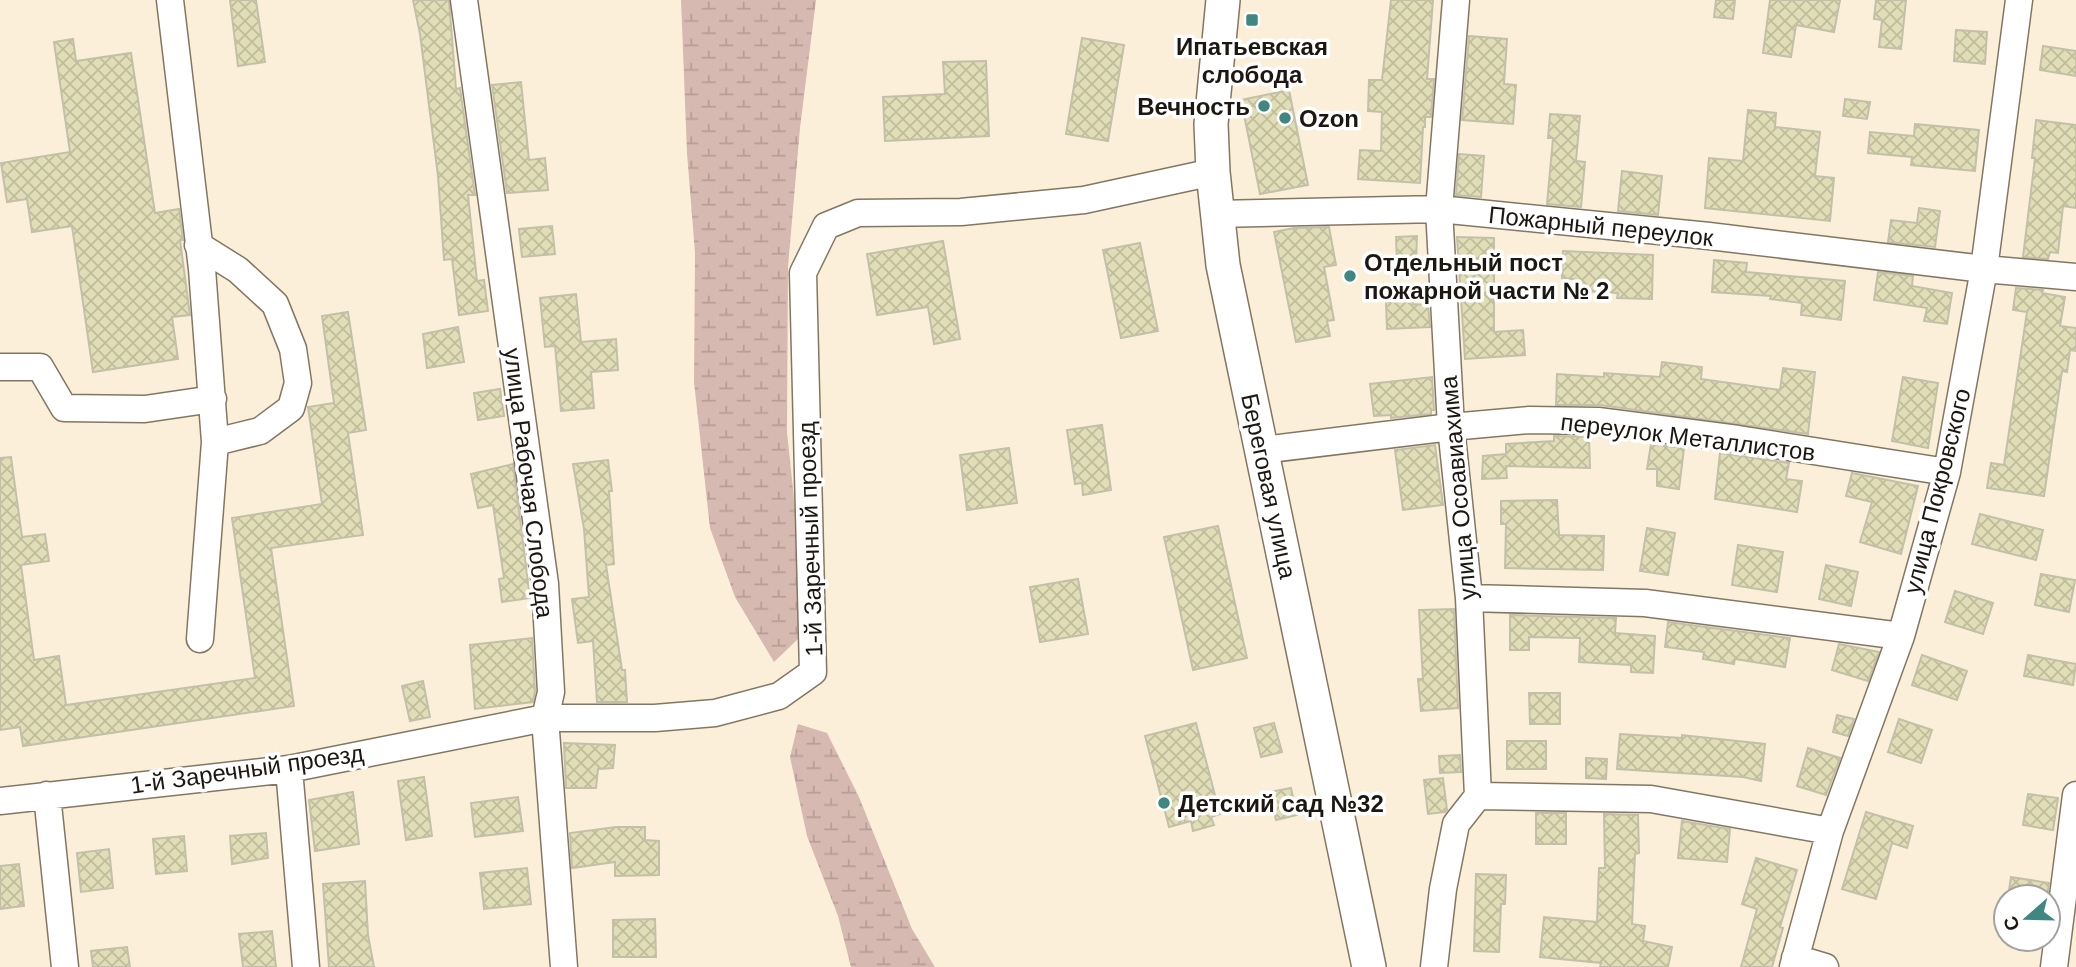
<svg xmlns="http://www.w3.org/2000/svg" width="2076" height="967" font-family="Helvetica,sans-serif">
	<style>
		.wetland { fill: url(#wetland-marsh) }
		.building { fill: url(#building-cross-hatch); stroke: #c3c0a9; stroke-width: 2 }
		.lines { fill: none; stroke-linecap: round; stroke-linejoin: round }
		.minor-casing { stroke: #837764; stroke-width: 29 }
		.major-casing { stroke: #837764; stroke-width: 36 }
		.minor { stroke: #fff; stroke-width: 26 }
		.major { stroke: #fff; stroke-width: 33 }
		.poi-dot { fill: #408782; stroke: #fff; stroke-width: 2.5 }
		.labels { text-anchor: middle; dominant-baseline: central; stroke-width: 7; stroke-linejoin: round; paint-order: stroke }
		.poi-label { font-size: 24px; font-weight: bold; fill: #1c1710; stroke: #fff; text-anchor: start }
		.street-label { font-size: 24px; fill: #1c1710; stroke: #fff }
	</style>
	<defs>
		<pattern id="wetland-marsh" width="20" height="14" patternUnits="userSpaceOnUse" patternTransform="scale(1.75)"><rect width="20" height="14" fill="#d6b9b0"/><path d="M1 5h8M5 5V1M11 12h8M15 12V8" fill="none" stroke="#b79e96"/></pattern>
		<pattern id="building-cross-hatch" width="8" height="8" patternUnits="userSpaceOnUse" patternTransform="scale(1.75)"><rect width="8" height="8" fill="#e1ddb6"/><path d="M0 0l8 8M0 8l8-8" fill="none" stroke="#c0bd9b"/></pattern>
	</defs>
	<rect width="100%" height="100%" fill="#fcefd9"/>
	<!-- wetland -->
	<path class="wetland" d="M681,0h135l-16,128 -12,139 -1,165 12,114v92l-25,24 -39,-65 -25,-69 -16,-146 1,-129 -8,-100z
		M798,724l29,9 32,64 53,132 23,38h-84l-13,-51 -31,-80 -17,-79z"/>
	<!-- building -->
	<path class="building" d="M230,0h26l9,62 -27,4z
		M413,0h36l7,89 4,-1 15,107h-7l9,86 7,-1 4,31 -29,4 -7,-56 -8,1 -6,-84 -18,-142z
		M1391,0h42l-6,79h7l-3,38h-6v10h-2l-3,56 -62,-4 2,-29 21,1 1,-39 -14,-1 1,-31h13z
		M1716,0h19l-2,19 -19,-2z
		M1770,0h70l-6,32 -38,-7 -5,32 -28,-4z
		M1876,0h30l-5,49 -22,-2 3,-27 -8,-1z
		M1956,30l31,2 -2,32 -31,-3z
		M1469,36l38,3 -3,45 12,1 -3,39 -51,-4z
		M1082,38l42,7 -16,96 -42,-7z
		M73,39l3,22 55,-8 24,160 24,-4 4,31h-3l10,75 -18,2 6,42 -85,13 -21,-146 -40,6 -5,-33 -20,3 -6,-39 69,-11 -16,-110z
		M2043,46l33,5v25l-36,-6z
		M986,61l3,75 -104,5 -2,-44 62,-3 -2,-32z
		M521,82l8,78 16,-2 3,32 -41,3 -15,-108z
		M1289,90l19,95 -48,9 -19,-94z
		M1845,99l25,3 -3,17 -24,-3z
		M1748,110l28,3 -1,14 45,5 -5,44 19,2 -4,43 -125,-13 4,-50 34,3z
		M1550,114l30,2 -4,45 9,1 -4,45 -34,-3 6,-66h-5z
		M2036,120l40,5v83l-13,-2 -5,47 -8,-1 -2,7 -25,-2 12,-99h-3z
		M1915,124l64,6 -4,41 -64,-6 1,-8 -44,-4 2,-21 44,4z
		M1459,154l25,2 -3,41 -25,-2z
		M1622,171l40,5 -4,39 -40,-4z
		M1919,208l21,3 -5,36 -47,-5 3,-22 26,3z
		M552,226l3,28 -33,3 -3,-28z
		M1329,227l7,38 -12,2 10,53 -7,1 3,15 -34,6 -22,-110 20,-4z
		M1417,236l-1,27 -19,1 -1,-27z
		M1457,237l37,1v94l29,-2 2,25 -60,4z
		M943,241l17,98 -26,5 -6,-37 -51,8 -10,-61z
		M1140,243l18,88 -37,7 -18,-88z
		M1563,251l90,4 -1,44 -35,-1 1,-5 -38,-2v-11l-18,-2z
		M1714,260l33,3 -1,9 99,9 -4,39 -40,-5 1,-12 -32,-4 1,-3 -59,-4z
		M1878,272l35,4 -1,10 40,7 -5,31 -23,-3 3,-13 -53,-8z
		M2016,288l27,2 -1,3 23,4 -5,29 16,2v23l-6,-1 -3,22 -5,-1 -18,125 -57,-8 4,-25 13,2 23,-153 -14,-2z
		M576,294l5,48 35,-3 2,31 -27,2 3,36 -33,3 -6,-65 -10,1 -5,-49z
		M1413,301v3l15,1 2,22 -43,2 -1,-27z
		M348,312l18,118 -18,3 15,102 -92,13 23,158 -271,40 -3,-19 -20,3v-272l11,-1 11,80 23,-3 4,27 -28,4 13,95 25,-4 7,49 189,-27 -23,-160 90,-14 -14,-97 26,-4 -12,-87z
		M458,327l6,35 -37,6 -4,-34z
		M1662,362l40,5 -1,12 79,11 3,-22 32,4 -7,62 -208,-29h-44l1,-31 47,3v-4l56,4z
		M1432,377l2,33h-3v4l-40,4v-3l-17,1 -4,-32z
		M1903,377l35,6 -10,65 -36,-7z
		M500,389l4,27 -26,4 -4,-27z
		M1102,425l9,65 -28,5 -1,-12 -7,1 -8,-54z
		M1554,436l35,1 1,31 -84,-2 1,12 -25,1 1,-23 23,-2v-10l48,-3z
		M1651,444l33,4 -5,41 -22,-3v-17h-10z
		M1435,445l8,60 -40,5 -8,-60z
		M1009,448l8,55 -50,7 -7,-55z
		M1720,453l69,10 -3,16 16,2 -5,31 -82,-13z
		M608,460l4,31h-3l5,73 -8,1 16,105h3l2,32h-30l-4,-61 -15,2 -6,-44 17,-2 -5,-68 -11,-65z
		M513,464l17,134 -28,4 -3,-23 5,-1 -11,-73 -15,3 -7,-34z
		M1852,473l66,13 -17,68 -41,-12 12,-40 -26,-6z
		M1557,500l2,35 45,1 -1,34 -98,-2 1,-44h-5v-23z
		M1980,514l63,16 -7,30 -64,-16z
		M1218,526l29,132 -54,12 -29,-133z
		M1647,528l28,5 -7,42 -28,-4z
		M1738,545l45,7 -6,40 -45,-7z
		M1826,565l32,7 -7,34 -32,-7z
		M2041,574l34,6 -6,32 -34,-7z
		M1078,579l10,55 -48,8 -10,-55z
		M1955,591l38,12 -10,31 -38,-12z
		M1454,609l4,99 -37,3 -3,-32h5l-4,-69z
		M1510,615l106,3 -1,15 40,3 -2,37 -22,-1v-7l-52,-3 1,-24 -51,-1v13h-19z
		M1668,622l122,16 -5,29 -50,-8 -1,5 -31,-5 1,-7 -39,-5z
		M532,638l3,53 -2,11 -58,7 -5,-64z
		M1839,644l40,8 -11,29 -36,-11z
		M1922,655l45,16 -10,29 -45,-15z
		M2028,655l48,9 -3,21 -49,-9z
		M423,681l7,36 -20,4 -8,-35z
		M1529,693h31v31h-30z
		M1837,715l17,4 -6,17 -15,-4z
		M1899,719l33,11 -11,33 -33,-11z
		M1196,723l24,91 -9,3 3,8 -21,6 -2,-10 -22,6 -24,-91z
		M1274,723l8,29 -21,5 -7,-29z
		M1620,734l62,4v-3l83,9 -4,37 -18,-4 -126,-8z
		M1507,741h39v28h-39z
		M564,743l51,2 -2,23 -15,1 -2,19h-30z
		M1808,748l32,10 -14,37 -29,-9z
		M1460,755l1,17 -21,1 -1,-17z
		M1586,758l21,1 -1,20 -20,-1z
		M424,777l8,59 -26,4 -8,-59z
		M1443,778l4,32 -2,2 -17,2 -4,-34z
		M1291,788l6,27 -21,5 -6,-28z
		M353,792l6,52 -44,7 -6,-51z
		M2028,794l30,4 -5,32 -30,-5z
		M518,797l5,34 -48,6 -4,-34z
		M1866,812l47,14 -6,22 -15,-5 -16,56 -34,-10z
		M1536,813h30v31h-30z
		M1604,814l34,1 1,38 -4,1 -3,70 13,2 -2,15 29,6 -4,20h-68l1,-4 -61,-6 4,-40 53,5 2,-54h6z
		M1682,821l48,8 -3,33 -49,-4z
		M616,827h29v13l14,1v34l-44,1v-14l-43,6 -2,-35z
		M266,833l2,25 -36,6 -2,-28z
		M184,836l3,35 -31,3 -3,-35z
		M109,849l4,39 -32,4 -4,-39z
		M1756,858l41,12 -17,57 3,1 -11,39h-31l16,-58 -15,-5z
		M19,864l5,42 -24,3v-43z
		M527,868l4,36 -47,5 -4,-36z
		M1476,874l30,1 -1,29h-4l-2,48 -25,-1z
		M2011,877l38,6 -2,14h-39z
		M365,881l3,54 6,32h-45l-6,-83z
		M655,919l1,38h-43v-37z
		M272,931l4,36h-33l-4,-33z
		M127,947l3,20h-37l-2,-16z"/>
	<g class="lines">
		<!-- minor casing -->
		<g class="minor-casing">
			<path id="minor" d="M170,0l32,269 13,173 -15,197
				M464,0l81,584 6,108 -6,26 19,249
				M1217,214l222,-5 270,27 275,33 92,8
				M198,245l40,25 37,34 18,45 5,34 -7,25 -31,23 -45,11
				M0,367h40l24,41 81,1 68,-10
				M1262,450l189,-23 78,-7 69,1 140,18 209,33
				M1469,598l176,5 256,33
				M289,769l17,198
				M47,795l18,172
				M1478,796l173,3 179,32
				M0,801l289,-32 256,-51h110l60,-5 64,-17 34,-24 -10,-399 23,-47 32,-13 103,-1 123,-12 129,-28
				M1795,958l30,9
				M1434,967l9,-78 13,-65 22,-28 -9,-198 -18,-171 -12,-218 17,-209
				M1793,967l37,-136 71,-195 46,-164 37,-203 35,-269
				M2054,967l22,-172"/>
		</g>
		<!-- major casing -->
		<g class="major-casing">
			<path id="major" d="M1223,0l-12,124 2,48 10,93 146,702"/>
		</g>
		<!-- minor -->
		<use href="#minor" class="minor"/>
		<!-- major -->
		<use href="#major" class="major"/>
	</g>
	<!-- markers -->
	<g class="poi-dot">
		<rect x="1245" y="13" width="14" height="14" rx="3.5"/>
		<circle cx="1264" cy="106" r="7"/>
		<circle cx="1285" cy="118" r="7"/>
		<circle cx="1350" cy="276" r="7"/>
		<circle cx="1164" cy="803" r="7"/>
	</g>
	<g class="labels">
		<!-- poi labels -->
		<g class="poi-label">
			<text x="1252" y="46" text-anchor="middle">Ипатьевская<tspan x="1252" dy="28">слобода</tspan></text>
			<text x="1250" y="106" text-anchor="end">Вечность</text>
			<text x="1299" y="118">Ozon</text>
			<text x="1364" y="262">Отдельный пост<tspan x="1364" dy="28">пожарной части № 2</tspan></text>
			<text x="1178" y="803">Детский сад №32</text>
		</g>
		<!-- street labels -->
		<g class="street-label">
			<text transform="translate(1601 226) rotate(6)">Пожарный переулок</text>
			<text transform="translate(1688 437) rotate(7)">переулок Металлистов</text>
			<text transform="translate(529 483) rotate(83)">улица Рабочая Слобода</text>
			<text transform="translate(1269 486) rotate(78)">Береговая улица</text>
			<text transform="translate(1458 488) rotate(-95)">улица Осоавиахима</text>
			<text transform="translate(1937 491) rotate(-76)">улица Покровского</text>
			<text transform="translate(810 539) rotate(-92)">1-й Заречный проезд</text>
			<text transform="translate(247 769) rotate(-8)">1-й Заречный проезд</text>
		</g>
	</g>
	<!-- north arrow -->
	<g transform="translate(2027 918) rotate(250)"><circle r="33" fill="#ffffff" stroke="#a4a29f" stroke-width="2"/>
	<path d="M0-5L12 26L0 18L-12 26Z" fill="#408782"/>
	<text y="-10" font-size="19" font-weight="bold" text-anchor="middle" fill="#1c1710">С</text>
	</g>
</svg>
